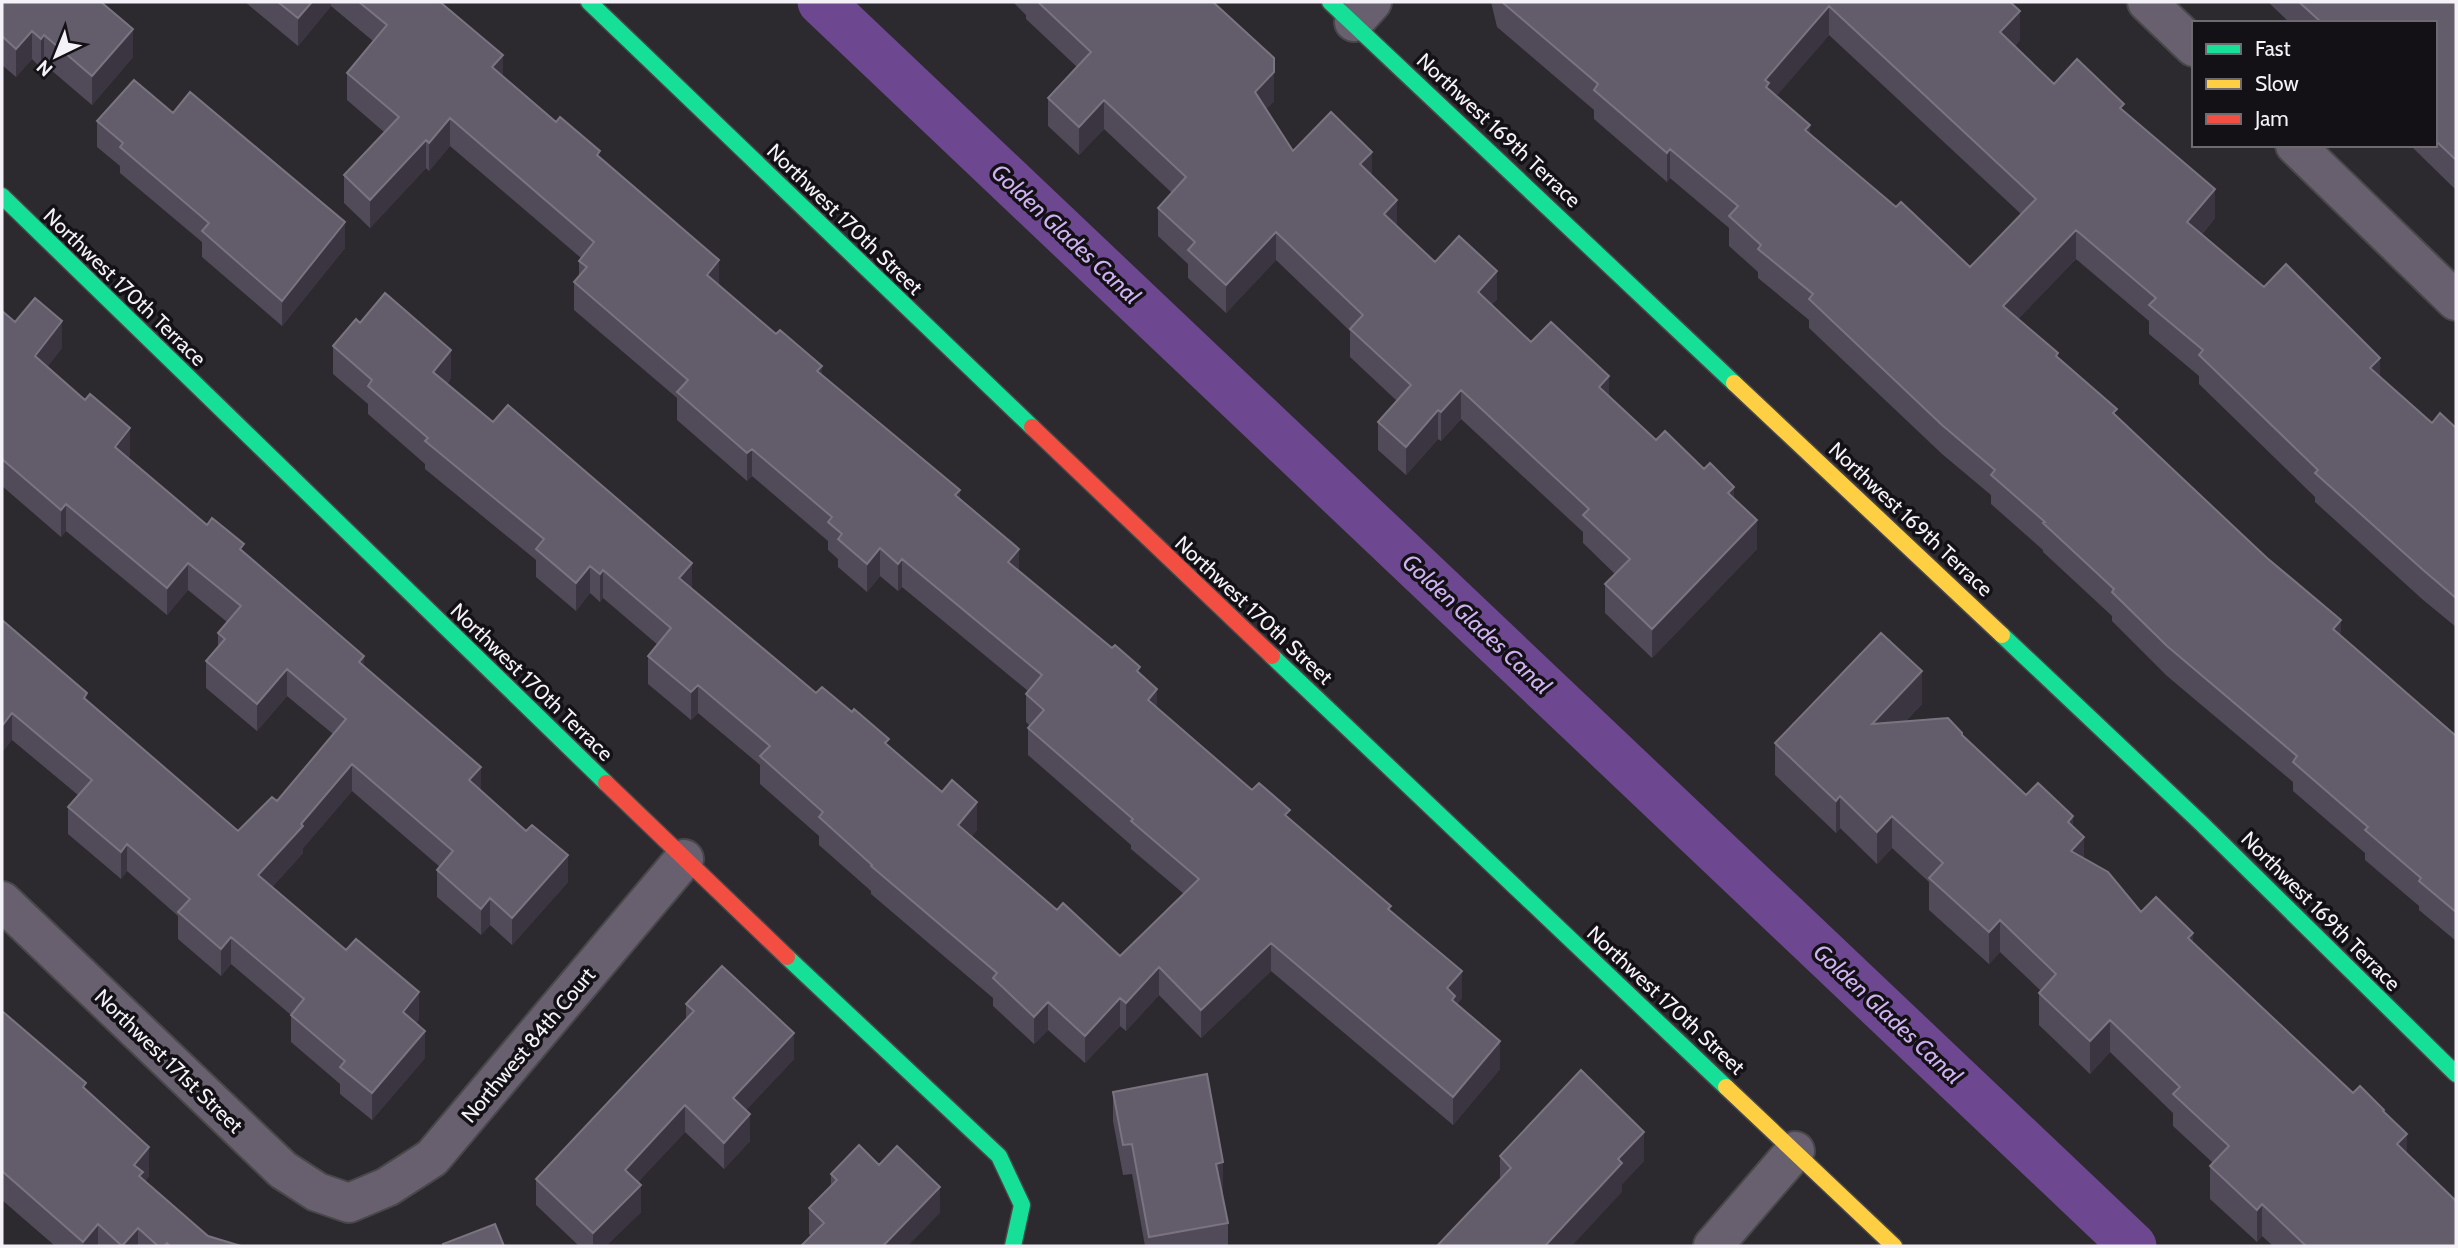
<svg xmlns="http://www.w3.org/2000/svg" width="2458" height="1248" font-family="Cabin,sans-serif">
	<style>
		.lines { fill: none; stroke-linecap: round; stroke-linejoin: round }
		.canal { stroke: #6d4891; stroke-width: 47 }
		.street-casing { stroke: #484749; stroke-width: 42 }
		.fast-casing { stroke: #484749; stroke-width: 19 }
		.slow-casing { stroke: #484749; stroke-width: 19 }
		.jam-casing { stroke: #484749; stroke-width: 19 }
		.street { stroke: #68606f; stroke-width: 38 }
		.fast { stroke: #16e098; stroke-width: 16 }
		.slow { stroke: #ffcf43; stroke-width: 16 }
		.jam { stroke: #f24e42; stroke-width: 16 }
		.wall { fill: #514a59; fill-rule: evenodd }
		.shaded-wall { fill: #3b3541 }
		.building { fill: #635c6a; stroke: #7a7380; stroke-width: 2; fill-rule: evenodd }
		.labels { text-anchor: middle; dominant-baseline: central; stroke-width: 7; stroke-linejoin: round; paint-order: stroke }
		.street-label { font-size: 21px; fill: #f4f2f8; stroke: #131115 }
		.water-label { font-size: 23px; font-style: italic; fill: #d0b2f3; stroke: #131115 }
	</style>
	<rect width="100%" height="100%" fill="#2c2a2e"/>
	<g class="lines">
		<!-- canal -->
		<path class="canal" d="M821,2l1312,1244"/>
		<!-- street casing -->
		<g class="street-casing">
			<path id="street" d="M2147,2l47,45
				M1354,22l18,-20
				M2295,145l161,156
				M2,901l281,269 34,22 32,11 38,-16 45,-29 252,-299
				M1713,1246l82,-95"/>
		</g>
		<!-- fast casing -->
		<g class="fast-casing">
			<path id="fast" d="M589,2l443,425
				M1330,2l404,381
				M2,196l604,587
				M2002,635l199,188 255,251
				M1272,656l454,431
				M787,957l212,199 23,49 -9,41"/>
		</g>
		<!-- slow casing -->
		<g class="slow-casing">
			<path id="slow" d="M1734,383l268,252
				M1726,1087l168,159"/>
		</g>
		<!-- jam casing -->
		<g class="jam-casing">
			<path id="jam" d="M1032,427l240,229
				M606,783l181,174"/>
		</g>
		<!-- street -->
		<use href="#street" class="street"/>
		<!-- fast -->
		<use href="#fast" class="fast"/>
		<!-- slow -->
		<use href="#slow" class="slow"/>
		<!-- jam -->
		<use href="#jam" class="jam"/>
	</g>
	<!-- wall -->
	<path class="wall" d="M2,2l131,55 -41,48 -48,-41 -3,4 -9,-9 -16,18 -14,-12z
		M245,2h195l63,75 53,45 44,36 119,127 103,90 138,124 59,72 121,103 17,34 95,82 38,29 101,92 71,87 -5,6 43,65 -47,56 -182,-154 -70,67 -42,-43 -33,36 -6,-5 -35,37 -37,-33 -14,14 -41,-38v-8l-122,-104v-3l-52,-46v-9l-59,-52v-19l-62,-52 -7,7 -43,-36v-28l10,-11 -55,-47 -3,4 -10,-9 -14,18 -40,-34v-17l-111,-91v-5l-57,-50v-10l-35,-30v-28l118,32 -4,6 369,309 73,53 88,84 -6,7 86,73 63,46 64,-62 -53,-45v-4l-103,-90v-27l2,-2 -4,-4v-28l2,-3 -126,-104 -4,4 -18,-15 -13,16 -29,-25v-8l-10,-9v-9l-76,-65 -5,5 -70,-61v-22l-103,-88v-28l5,-5v-16l2,-3 -131,-112 -21,25 -3,-3 -56,60 -26,-25v-28l40,-43 -37,-32v-27l26,-32 -42,-35 -33,40z
		M1013,2h200l61,99 -8,8 27,42 79,25 25,50 38,36 62,37 -6,6 40,37 78,54 47,44 78,58 23,51 -105,109 -47,-45v-29l10,-10 -32,-31v-11l-122,-113 -20,22 -3,-2 -32,36 -28,-25v-28l19,-21 -47,-44v-26l-74,-71 -50,53 -38,-35v-14l-30,-28v-28l14,-15 -68,-64 -25,26 -31,-29v-28l29,-31 -51,-48v-4z
		M1491,2h519l10,38 -5,6 39,38 70,28 91,106 -13,16 62,53 116,90 52,46 24,5v199l-34,-28 -107,-97v-5l-116,-113v-8l-50,-42v-13l-73,-62 -58,60 323,317 115,100v205l-37,-31v-4l-54,-46v-7l-72,-62v-9l-126,-106 -55,-55v-5l-69,-64v-2l-52,-46v-9l-49,-41 -133,-126v-8l-51,-42v-6l-29,-26v-18l-59,-50 -3,4 -73,-63v-9l-97,-83zM1829,35l192,179 -51,53 -74,-60 -86,-72 -34,-39z
		M2268,2h188v188l-46,-45h25v-122h-145z
		M173,113l172,135 -63,78 -80,-69v-15l-82,-69v-7l-23,-19v-26z
		M2,311l13,11 47,26 -15,19 83,88 -2,3 79,67 37,27 120,114 204,216 -56,63 -22,-20 -9,10 -44,-38v-27l3,-3 -88,-76 -49,57v5l-31,34 147,132 -3,4 9,35 -53,62 -32,-26v-10l-49,-42v-27l-60,-51 -10,12 -43,-37v-23l-51,-45 -6,8 -53,-45v-27l10,-12 -66,-55 -10,-120 85,81 151,130 39,-30 56,-67 -46,-38 -30,35 -51,-43v-27l12,-13v-15l9,-11 -39,-32 -21,25 -101,-84 -5,6 -59,-51z
		M1922,704l-17,18 57,14 64,59 47,32 11,32 57,53 52,31 160,150 31,20 72,133h-183l-11,-10 -5,6 -47,-43v-33l3,-3 -40,-37v-13l-63,-61 -20,22 -51,-49v-32l2,-2 -41,-39 -11,12 -60,-54v-28l-37,-34 -15,16 -37,-36 -4,5 -61,-58v-32z
		M686,1004l108,55 -48,51 4,31 -26,28 -39,-37 -47,50 3,30 -35,34h-27l-43,-41v-26l150,-160z
		M2,1011l84,79 63,86 -4,5 63,55 33,10h-186l-53,-46z
		M1113,1092l110,100h-1l6,31v23h-83l-13,-72 -9,1 -10,-54z
		M1500,1156l144,5 -22,23v8l-122,-12z
		M879,1165l61,48 -129,23 -2,-2v-26l22,-22v-12z"/>
	<!-- shaded-wall -->
	<path class="shaded-wall" d="M312,2h19v4l-33,40v-28z
		M1829,6v29l-60,70 -4,-25z
		M2020,11v29l-20,21v-29z
		M133,29v28l-41,48v-29z
		M32,31v28l-16,18v-28z
		M44,35v29l-3,4v-29z
		M503,55v28l-11,-16z
		M1274,72v29l-19,19v-28z
		M1104,100v29l-25,26v-28z
		M450,118v28l-21,25v-28z
		M1810,125v29l-5,-24z
		M426,140v28l-56,60v-28z
		M1670,149v29l-3,4v-29z
		M1372,152v28l-12,-16z
		M2215,189v29l-28,33v-29z
		M1397,200v28l-13,-14z
		M345,222v26l-63,78v-25z
		M2076,230v29l-73,76v-29z
		M1276,232v28l-50,53v-28z
		M719,260v28l-12,-13z
		M1497,271v28l-19,22v-29z
		M62,321v27l-27,35v-27z
		M451,350v28l-18,22v-28z
		M2380,358v29l-10,-19z
		M822,366v28l-5,-23z
		M1609,376v29l-10,-18z
		M1461,390v29l-20,22v-29z
		M1438,410v29l-32,36v-28z
		M130,428v27l-15,18v-26z
		M752,449v27l-5,5v-28z
		M1734,487v28l-6,-22z
		M960,490v28l-5,-23z
		M66,504v27l-5,6v-27z
		M1757,520v29l-105,109v-29z
		M880,548v28l-13,16v-28z
		M1019,549v28l-11,-15z
		M902,559v28l-4,4v-27z
		M188,563v27l-21,25v-27z
		M692,563v28l-13,-13z
		M590,566v27l-14,18v-28z
		M603,570v28l-3,4v-28z
		M2341,620v29l-8,-20z
		M364,656v27l-5,-21z
		M287,669v27l-30,35v-27z
		M1922,671v33l-50,52v-32z
		M698,685v28l-7,7v-28z
		M1157,689v28l-9,-17z
		M12,713v27l-10,13v-27z
		M352,764v27l-49,57v5l-45,49v-27z
		M481,767v27l-12,-14z
		M1840,796v32l-4,5v-32z
		M977,802v28l-19,23v-28z
		M1892,816v32l-15,16v-32z
		M2073,816v32l-5,-26z
		M2084,837v32l-13,-18z
		M127,844v27l-6,8v-27z
		M568,855v27l-56,63v-27z
		M490,898v27l-9,10v-26z
		M2000,920v32l-11,12v-32z
		M2193,933v32l-5,-27z
		M231,937v27l-10,12v-27z
		M1271,943v28l-70,67v-28z
		M1159,967v28l-33,36v-28z
		M1462,971v27l-7,8 -8,-18z
		M419,992v27l-16,20v-27z
		M1120,998v28l-35,37v-27z
		M1048,1002v28l-14,14v-27z
		M2110,1020v32l-20,22v-33z
		M425,1031v27l-53,62v-27z
		M794,1033v26l-61,65v-26z
		M1500,1041v28l-47,56v-28z
		M685,1105v27l-60,64v-26z
		M750,1114v27l-26,28v-26z
		M1644,1132v29l-22,23v8l-50,54h-27l73,-87z
		M2407,1134v32l-10,-22z
		M149,1147v29l-6,7 -9,-18z
		M1223,1162v30l-7,1v-29z
		M641,1185v27l-35,34h-13v-13z
		M940,1187v26l-32,33h-25z
		M2262,1204v32l-5,6v-32z
		M98,1224v22h-15v-4z
		M138,1228v18h-16z"/>
	<!-- building -->
	<path class="building" d="M2,2h99l32,27 -41,47 -48,-41 -3,4 -9,-8 -16,18 -14,-13z
		M278,2h34l-14,16z
		M359,2h81l63,53 -11,12 64,55 4,-5 40,34 -3,4 122,105 -12,15 69,59 4,-4 42,36 -5,5 143,119 -5,5 64,54 -11,13 104,86 3,-3 25,22 -3,4 20,18 -9,11 104,90 7,-7 31,27 -5,5 106,91 -3,3 74,62 -15,17 8,8 -3,4 48,41 -47,56 -182,-154 -70,67 -42,-43 -33,36 -6,-5 -35,38 -37,-34 -14,15 -41,-39 4,-5 -126,-107 1,-1 -53,-48 4,-5 -63,-56 10,-10 -72,-61 -7,7 -43,-36 23,-28 -68,-58 -3,4 -10,-8 -14,17 -40,-34 8,-10 -119,-98 3,-3 -60,-52 4,-6 -39,-34 23,-27 4,4 25,-30 66,57 -18,22 60,50 15,-17 184,158 -13,15 137,115 6,-6 30,25 2,-3 35,30 -4,4 57,49 10,-12 25,22 -19,23 99,85 6,-7 57,53 79,-77 -68,-58 2,-2 -105,-91 16,-18 -18,-16 16,-19 -140,-116 -4,5 -18,-16 -13,16 -29,-25 4,-5 -14,-12 4,-5 -80,-68 -5,4 -70,-61 11,-12 -114,-98 13,-15 -8,-6 15,-19 -144,-124 -21,25 -3,-3 -56,60 -26,-25 55,-58 -52,-44 40,-48z
		M1038,2h175l61,56v14l-19,20 38,59 38,-39 41,40 -12,12 37,36 -13,14 51,48 24,-26 38,35 -19,21 53,50 20,-20 58,54 -10,11 57,53 9,-9 39,38 6,-6 24,24 -6,6 29,27 -105,109 -47,-45 25,-25 -47,-44 6,-6 -128,-119 -20,22 -3,-2 -32,37 -28,-25 33,-37 -61,-56 13,-14 -87,-83 -50,53 -38,-35 7,-8 -37,-34 28,-31 -82,-77 -25,27 -31,-29 43,-46z
		M1502,2h508l10,9 -20,21 54,52 23,-25 47,45 -4,4 95,81 -28,33 77,65 22,-23 94,94 -10,10 62,55 8,-10 16,15v170l-34,-29 -107,-96 3,-3 -119,-115 4,-5 -54,-45 7,-7 -80,-68 -73,76 55,47 -2,3 61,53 -4,4 154,145 74,62 -8,9 123,107v176l-37,-31 2,-3 -56,-48 3,-3 -75,-65 4,-6 -130,-110 -55,-54 2,-3 -71,-66 2,-1 -54,-47 4,-5 -53,-45 -133,-126 4,-5 -55,-45 3,-4 -32,-29 9,-10 -68,-57 -3,4 -73,-63 4,-6zM1829,6l207,193 -66,68 -69,-65 -5,5 -91,-77 5,-5 -44,-38 3,-4 -4,-3z
		M2299,2h157v158l-21,-20v-117h-113z
		M134,80l39,33 17,-21 155,130 -63,79 -80,-70 7,-8 -89,-76 3,-4 -26,-22z
		M35,298l27,23 -27,35 50,44 5,-6 40,34 -15,19 92,78 5,-7 32,26 -4,5 124,107 -5,6 122,105 -12,13 57,51 6,-6 36,30 -56,63 -22,-20 -9,11 -44,-39 16,-19 -101,-87 -51,60 2,2 -45,49 88,75 10,-11 63,53 -16,20 22,19 -53,62 -32,-26 5,-6 -54,-46 13,-16 -73,-62 -10,12 -43,-37 12,-13 -63,-55 -6,8 -53,-45 24,-27 -80,-67 -10,13v-106l85,73 -3,5 154,133 34,-34 5,4 69,-82 -59,-50 -30,35 -51,-43 19,-22 -7,-6 23,-27 -53,-43 -21,25 -101,-84 -5,6 -59,-51v-148l13,11z
		M1881,633l41,38 -50,53 76,-6 14,15v2l64,60 12,-12 35,33 -5,6 16,15 -13,14 37,21 33,40 15,-15 37,36 -5,5 165,155 7,-7 24,24 -1,1 24,23 -10,10 59,57v45h-150l-44,-42 -5,6 -47,-44 19,-20 -56,-52 7,-7 -70,-67 -20,21 -51,-48 17,-19 -56,-54 -11,12 -60,-54 14,-15 -51,-47 -15,16 -37,-36 -4,5 -61,-58z
		M722,966l72,67 -61,65 17,16 -26,29 -39,-38 -60,65 16,15 -48,48 -57,-54 158,-168 -8,-7z
		M2,1011l84,72 -3,4 66,60 -15,18 9,7 -4,4 69,60 33,10h-71l-3,-3 -3,3h-6l-20,-18 -16,18 -24,-22 -15,18 -81,-71z
		M1581,1070l63,62 -26,27 4,4 -77,83h-108l74,-78 -11,-12z
		M1207,1074l16,88 -7,2 12,59 -79,14 -17,-93 -9,1 -10,-53z
		M859,1145l20,20 18,-19 43,41 -57,59h-82l23,-23 -15,-15 28,-28 -6,-6z
		M495,1224l9,22h-60l-1,-2z"/>
	<g class="labels">
		<!-- street labels -->
		<g class="street-label">
			<text transform="translate(1499 130) rotate(43)">Northwest 169th Terrace</text>
			<text transform="translate(845 219) rotate(44)">Northwest 170th Street</text>
			<text transform="translate(125 287) rotate(44)">Northwest 170th Terrace</text>
			<text transform="translate(1911 519) rotate(43)">Northwest 169th Terrace</text>
			<text transform="translate(1254 610) rotate(43)">Northwest 170th Street</text>
			<text transform="translate(532 682) rotate(44)">Northwest 170th Terrace</text>
			<text transform="translate(2321 911) rotate(45)">Northwest 169th Terrace</text>
			<text transform="translate(1666 1000) rotate(43)">Northwest 170th Street</text>
			<text transform="translate(528 1045) rotate(-50)">Northwest 84th Court</text>
			<text transform="translate(169 1061) rotate(44)">Northwest 171st Street</text>
		</g>
		<!-- water labels -->
		<g class="water-label">
			<text transform="translate(1066 234) rotate(43)">Golden Glades Canal</text>
			<text transform="translate(1477 624) rotate(43)">Golden Glades Canal</text>
			<text transform="translate(1888 1014) rotate(43)">Golden Glades Canal</text>
		</g>
	</g>
	<!-- border -->
	<rect width="2458" height="1248" fill="none" stroke="#f4f2f8" stroke-width="7"/>
	<!-- legend -->
	<rect x="2192" y="21" width="245" height="126" fill="#131115" stroke="#6d6b70" stroke-width="2"/>
	<rect x="2206" y="44" width="35" height="10" fill="#16e098" stroke="#6d6b70" stroke-width="2"/>
	<text x="2255" y="56" font-size="21" fill="#f4f2f8">Fast</text>
	<rect x="2206" y="79" width="35" height="10" fill="#ffcf43" stroke="#6d6b70" stroke-width="2"/>
	<text x="2255" y="91" font-size="21" fill="#f4f2f8">Slow</text>
	<rect x="2206" y="114" width="35" height="10" fill="#f24e42" stroke="#6d6b70" stroke-width="2"/>
	<text x="2255" y="126" font-size="21" fill="#f4f2f8">Jam</text>
	<!-- north arrow -->
	<g transform="translate(56 56) rotate(223)" stroke="#131115" stroke-width="5" paint-order="stroke">
	<path d="M0-5L12 26L0 18L-12 26Z" fill="#f4f2f8"/>
	<text y="-10" font-size="19" font-weight="bold" text-anchor="middle" fill="#f4f2f8">N</text>
	</g>
</svg>
